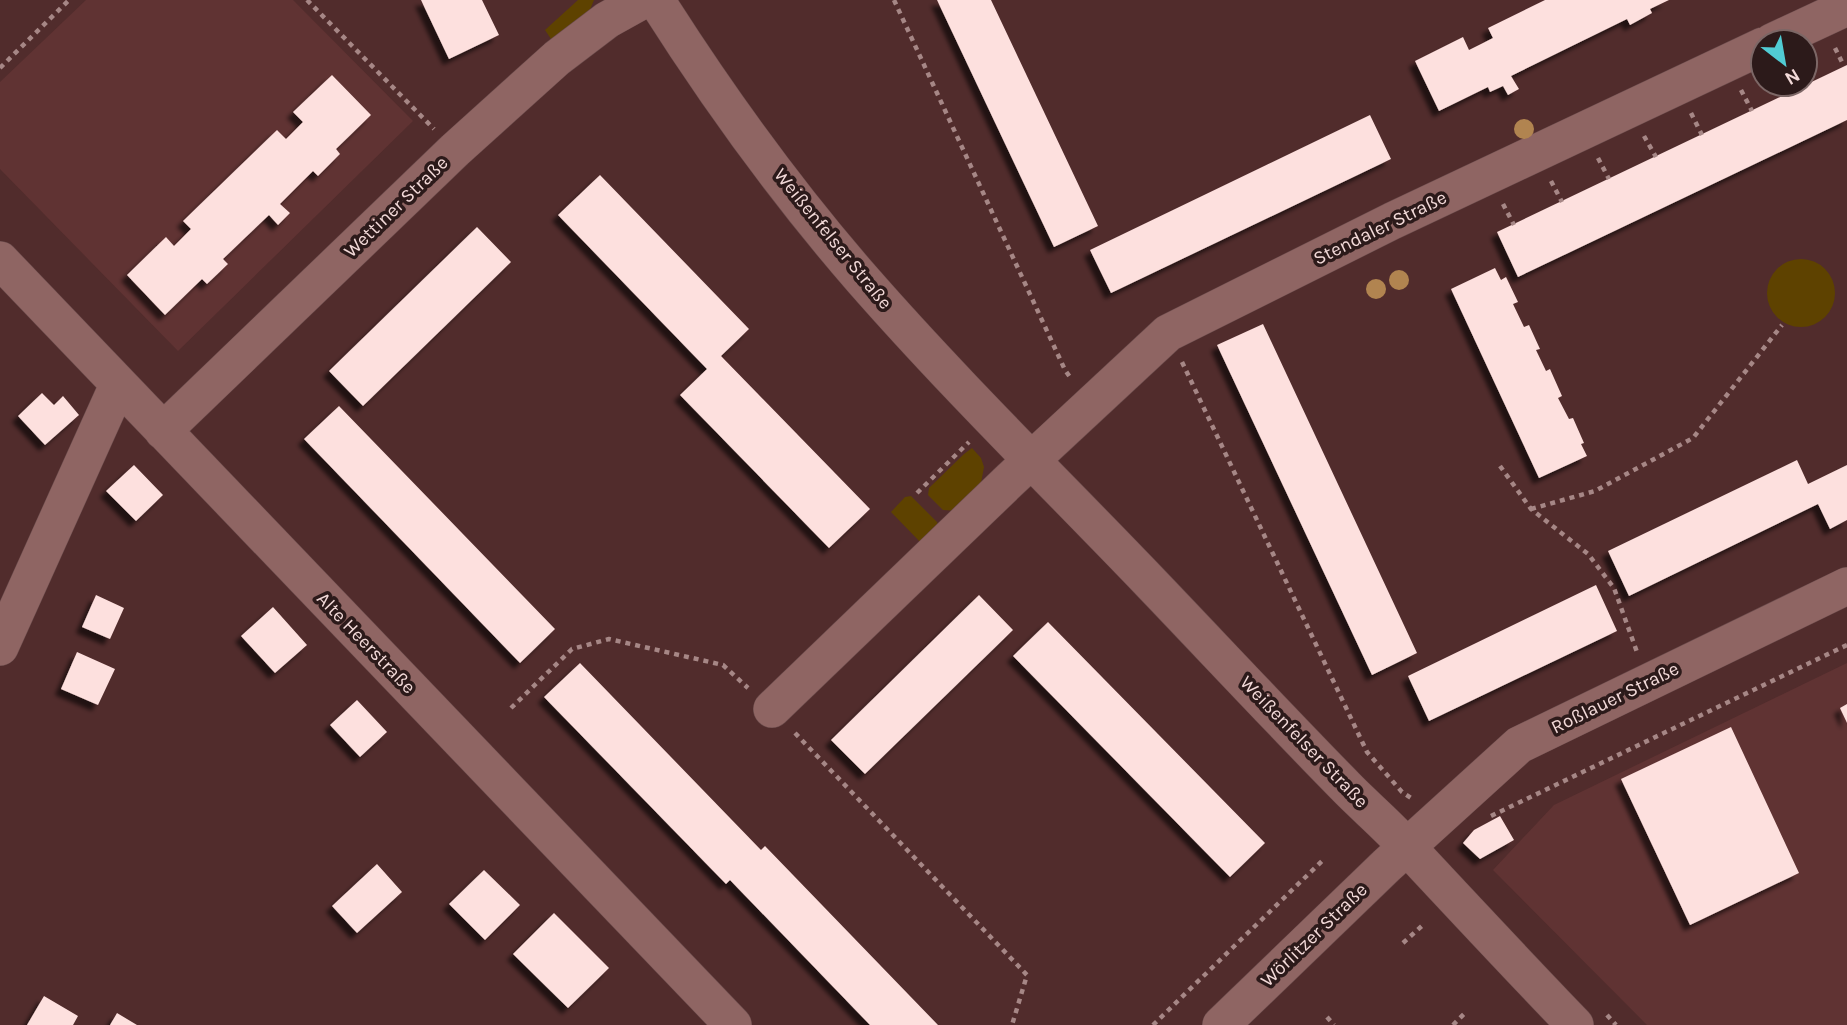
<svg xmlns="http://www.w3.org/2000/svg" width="1847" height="1025" font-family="Karla,sans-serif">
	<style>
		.built { fill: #603333 }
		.green { fill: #5e4200 }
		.building { fill: #fde0de; filter: url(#shadow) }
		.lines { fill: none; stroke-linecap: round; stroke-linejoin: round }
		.minor-casing { stroke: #6a4b4b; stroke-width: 38 }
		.path { stroke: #a68786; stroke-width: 4.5; stroke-dasharray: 5 5; stroke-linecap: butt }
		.minor { stroke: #8f6563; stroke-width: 37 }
		.tree { fill: #b18450 }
		.labels { text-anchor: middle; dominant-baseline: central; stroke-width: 7; stroke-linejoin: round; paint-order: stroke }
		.street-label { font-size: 19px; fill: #f3dad9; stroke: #2c1a1a }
	</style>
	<defs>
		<filter id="shadow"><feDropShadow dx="-6" dy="6" stdDeviation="2" flood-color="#0009"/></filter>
	</defs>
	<rect width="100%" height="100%" fill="#512c2c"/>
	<!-- built -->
	<path class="built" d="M86,0h207l120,121 -235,230 -178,-182v-87z
		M1847,663v362h-200l-154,-155 61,-65z"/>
	<!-- green -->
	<path class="green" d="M578,0h16l-7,17 -32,28 -10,-15z
		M1767 293a34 34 0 1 1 68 0a34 34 0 1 1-68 0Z
		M972,448l9,10 3,9 -5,27 -18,17 -18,-1 -15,-15 1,-7 35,-34z
		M911,496l26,26 3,7 -16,17 -33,-34 14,-15z"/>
	<!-- building -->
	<path class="building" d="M421,0h61l17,35 -50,24z
		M937,0h54l107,226 -44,21z
		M1545,0h124l-19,9 2,4 -22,12 -3,-6 -116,57 8,13 -11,6 -5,-9 -13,6 -2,-5 -49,24 -24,-50 48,-24 6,13 24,-12 -5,-10z
		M1847,65v55l-329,157 -21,-45z
		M332,75l39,40 -35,34 4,5 -22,22 -5,-5 -33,33 10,9 -12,12 -9,-10 -46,44 5,5 -21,20 -5,-5 -37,36 -38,-40 39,-38 8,9 17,-17 -8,-8 94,-91 9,9 17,-17 -10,-10z
		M1370,115l21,44 -280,134 -21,-43z
		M600,175l149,154 -28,27 149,153 -41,39 -149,-153 27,-26 -149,-154z
		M477,227l34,35 -148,144 -34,-35z
		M1495,268l6,12 5,-3 12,25 -5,2 11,23 5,-2 11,24 -4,1 10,21 4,-2 12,27 -4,2 11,21 4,-1 11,25 -3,1 6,12 -48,22 -88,-189z
		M1263,324l154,329 -45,22 -155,-330z
		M42,393l12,12 9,-9 16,19 -34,30 -27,-29z
		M339,406l216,223 -35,34 -216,-224z
		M1797,460l11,24 39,-19v55l-17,9 -12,-25 -189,92 -21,-45z
		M134,465l29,30 -27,26 -30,-30z
		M1596,585l21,46 -188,90 -21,-45z
		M96,595l28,13 -14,31 -28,-12z
		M979,595l34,35 -148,144 -34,-34z
		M273,607l34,38 -32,28 -34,-37z
		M1048,622l217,221 -35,34 -217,-221z
		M77,652l38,17 -17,36 -37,-16z
		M580,663l181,187 4,-4 173,179h-68l-140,-145 -4,4 -182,-187z
		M357,700l30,32 -27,25 -30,-32z
		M1847,704v19l-7,-15z
		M1731,727l68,146 -109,52 -69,-146z
		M1500,816l14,24 -34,19 -17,-16 11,-13z
		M377,864l25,28 -45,41 -25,-27z
		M484,870l36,35 -35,35 -36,-36z
		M554,913l55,55 -41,40 -55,-54z
		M44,996l34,20 -5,9h-46z
		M117,1013l20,12h-27z"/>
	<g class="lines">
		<!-- minor casing -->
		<g class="minor-casing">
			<path id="minor" d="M656,0c61,96 131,193 206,279 91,104 190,201 286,301 67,70 133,141 201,210 20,20 41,38 60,59 55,59 110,118 166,176
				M1772,42l75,-35
				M0,260l733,765
				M163,431l292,-281 102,-92 50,-38 36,-20
				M0,647l118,-262
				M772,709l239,-230 157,-146 224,-112 371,-175
				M1221,1025l166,-160 132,-120 328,-159"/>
		</g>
		<!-- path -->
		<path class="path" d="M307,0l127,129
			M894,0l171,370 7,10
			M1835,48l9,18
			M0,68l69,-68
			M1796,84l2,4
			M1741,90l11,21
			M1691,113l11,22
			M1644,136l12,21
			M1598,158l11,21
			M1551,181l11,21
			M1503,204l11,21
			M1182,362l185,390 35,40 12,8
			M1500,466l31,43 57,45 26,34 23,64
			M917,493l52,-51
			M1531,509l64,-18 98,-53 89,-113
			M511,708l61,-59 37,-10 114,26 25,23
			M795,733l232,242 -15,50
			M1491,816l356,-171
			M1403,943l21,-19
			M1607,1015l9,10
			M1327,1017l7,8
			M1153,1025l169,-164
			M1453,1025l14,-14"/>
		<!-- minor -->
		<use href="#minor" class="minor"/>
	</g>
	<!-- trees -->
	<g class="tree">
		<circle cx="1524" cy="129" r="10"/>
		<circle cx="1399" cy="280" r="10"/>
		<circle cx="1376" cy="289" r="10"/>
	</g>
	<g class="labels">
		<!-- street labels -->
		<g class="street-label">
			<text transform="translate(396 207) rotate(-44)">Wettiner Straße</text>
			<text transform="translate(1380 228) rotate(-26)">Stendaler Straße</text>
			<text transform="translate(833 239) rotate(51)">Weißenfelser Straße</text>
			<text transform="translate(366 643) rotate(46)">Alte Heerstraße</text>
			<text transform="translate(1615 698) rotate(-26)">Roßlauer Straße</text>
			<text transform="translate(1304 742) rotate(46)">Weißenfelser Straße</text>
			<text transform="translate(1314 935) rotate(-44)">Wörlitzer Straße</text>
		</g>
	</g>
	<!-- north arrow -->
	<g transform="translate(1784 63) rotate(149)"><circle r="33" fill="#2c1a1a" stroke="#7c6766" stroke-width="2"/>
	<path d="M0-5L12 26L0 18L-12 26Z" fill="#51ccd4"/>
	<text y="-10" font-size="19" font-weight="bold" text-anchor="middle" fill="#f3dad9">N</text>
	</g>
</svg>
